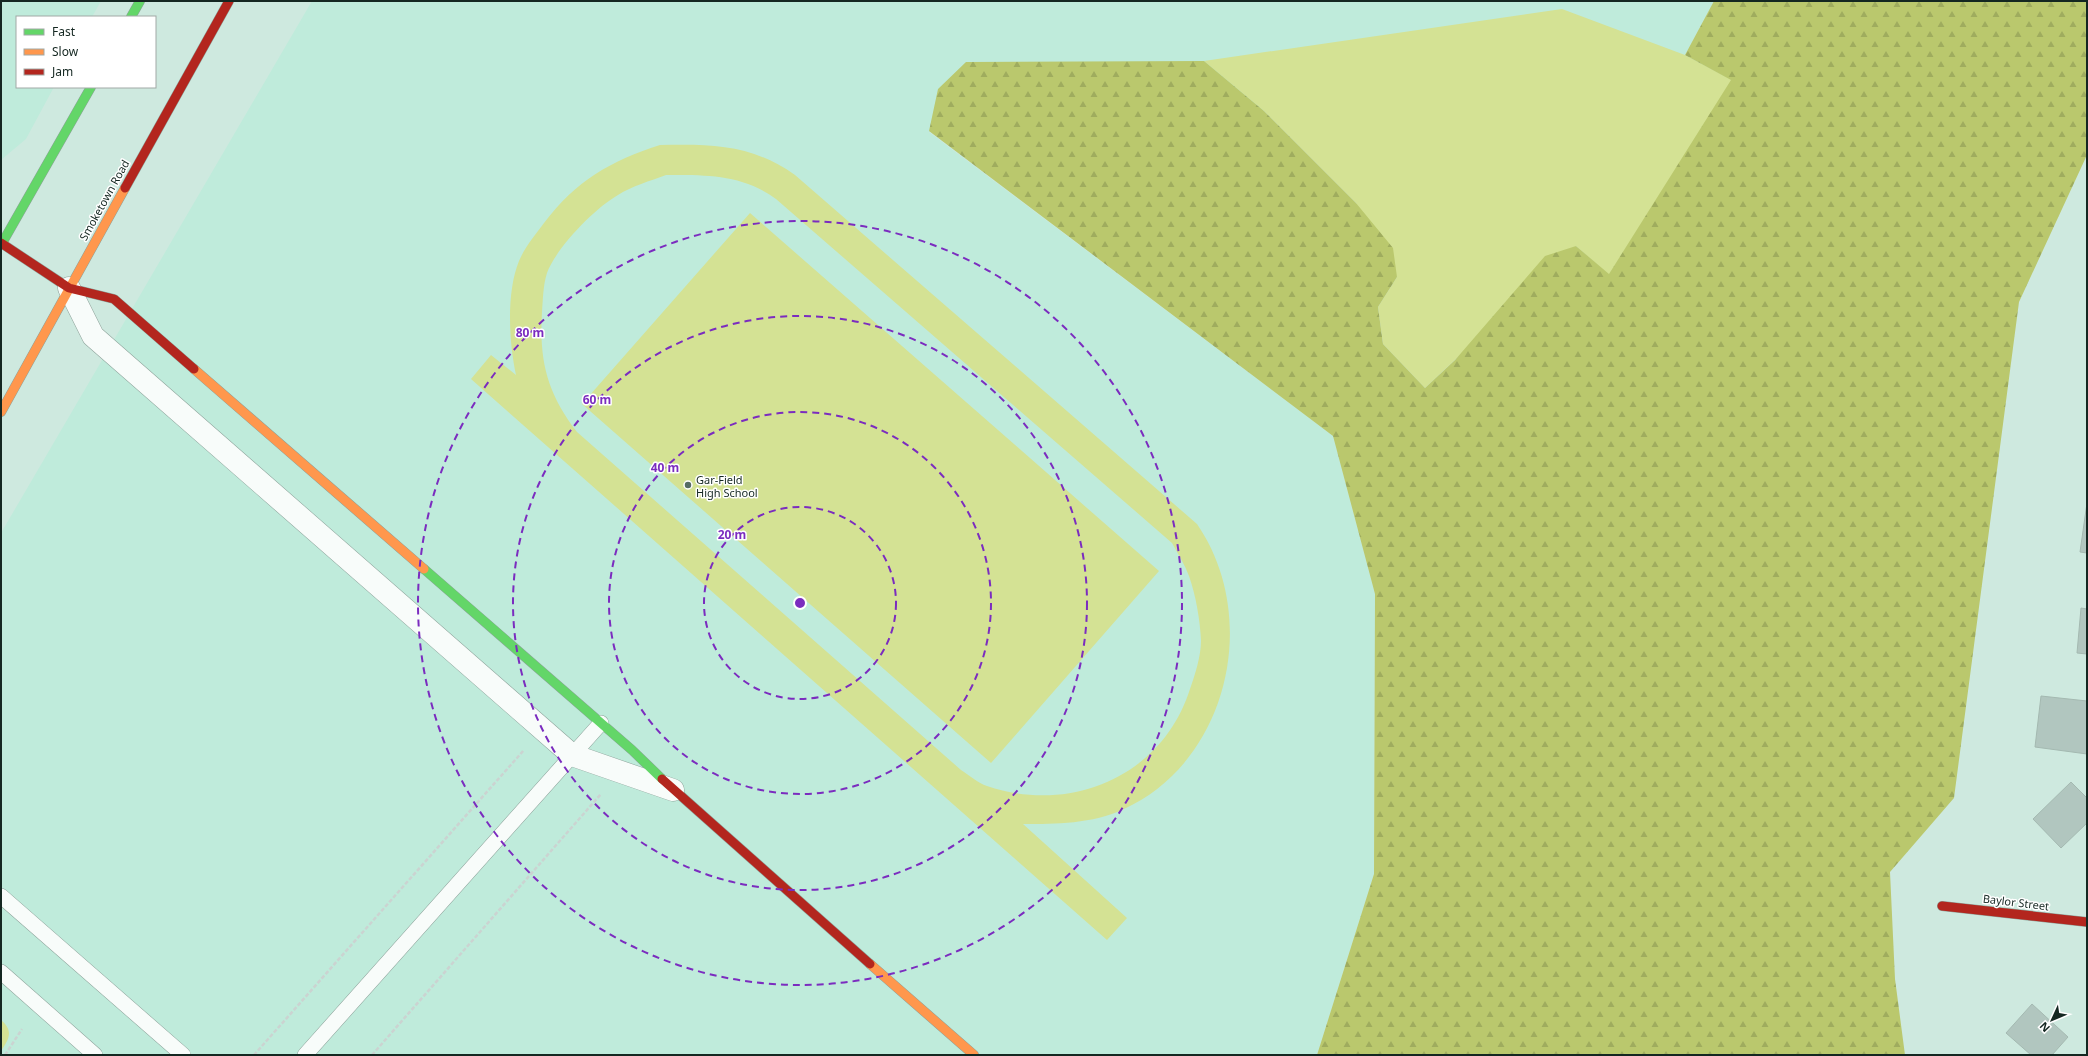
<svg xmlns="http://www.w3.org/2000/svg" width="2088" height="1056" font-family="'Noto Sans',sans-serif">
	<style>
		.built { fill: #bfebdb }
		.grass { fill: #d4e294; fill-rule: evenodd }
		.forest { fill: url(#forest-firs) }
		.building { fill: #b1c6bf; stroke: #a4b9b1 }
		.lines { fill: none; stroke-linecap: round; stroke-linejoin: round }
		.lane-casing { stroke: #8da29a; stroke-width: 16 }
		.street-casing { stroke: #8da29a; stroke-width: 23 }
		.fast-casing { stroke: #8da29a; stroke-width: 10 }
		.slow-casing { stroke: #8da29a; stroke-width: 10 }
		.jam-casing { stroke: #8da29a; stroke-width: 10 }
		.path { stroke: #cbd3d1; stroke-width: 2.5; stroke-dasharray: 4 2; stroke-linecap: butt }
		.lane { stroke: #f8fcfa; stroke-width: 15 }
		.street { stroke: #f8fcfa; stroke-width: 22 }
		.fast { stroke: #63d668; stroke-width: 9 }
		.slow { stroke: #ff974d; stroke-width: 9 }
		.jam { stroke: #b3261e; stroke-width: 9 }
		.ring { fill: none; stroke: #7b2cbf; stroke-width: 2; stroke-dasharray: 7 5 }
		.poi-dot { fill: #556b64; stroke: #fff; stroke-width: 1.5 }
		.labels { text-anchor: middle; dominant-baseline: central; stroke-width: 3; stroke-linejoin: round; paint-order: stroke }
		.street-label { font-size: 11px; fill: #142721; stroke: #fff }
		.poi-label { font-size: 11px; fill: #142721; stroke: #fff; text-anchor: start }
		.centre { fill: #7b2cbf; stroke: #fff; stroke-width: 2 }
		.ring-label { font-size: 12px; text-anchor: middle; font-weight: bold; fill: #7b2cbf; stroke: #fff; stroke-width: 3; stroke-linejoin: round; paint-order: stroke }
	</style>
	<defs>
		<pattern id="forest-firs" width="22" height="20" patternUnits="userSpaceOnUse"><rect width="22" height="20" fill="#bac86d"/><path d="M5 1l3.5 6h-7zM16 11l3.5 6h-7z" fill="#9fac5e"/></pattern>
	</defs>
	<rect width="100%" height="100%" fill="#cee9df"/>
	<!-- built -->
	<path class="built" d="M1,1h100l-9,16h-75v70h37l-28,52 -25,21z
		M312,1h1402l-29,54 47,25 -803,52 404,304 42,158 -1,280 -57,181h-1316v-522z"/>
	<!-- grass -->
	<path class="grass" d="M1562,9l123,46 47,25 -123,195 -33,-29 -151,142 -42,-44 -5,-37 19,-30 -41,-74 -92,-92 -60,-50z
		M660,145c52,-1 91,-1 135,30l402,349c64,93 32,237 -73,285 -32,15 -68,15 -101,15l104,94 -20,22 -636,-561 20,-24 25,20c-7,-33 -10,-82 3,-114 6,-14 16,-26 25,-38 32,-42 66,-62 116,-78zM666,175c40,0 76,-1 110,24l396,344c6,11 13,22 17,33 7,20 11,44 12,65 0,15 -6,34 -11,48 -27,86 -118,126 -203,97 -9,-3 -18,-11 -26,-16l-384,-338c-30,-39 -38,-71 -35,-120 1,-12 1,-27 5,-39 9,-25 48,-65 71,-78 14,-9 32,-14 48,-20z
		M750,213l409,358 -168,192 -409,-359z
		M1,1020c13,11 8,19 0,31z"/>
	<!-- forest -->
	<path class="forest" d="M1714,1h373v154l-68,147 -65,496 -64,74 5,107 10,76h-588l57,-181 1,-280 -42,-158 -404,-305 9,-42 28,-27 238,-1 60,50 92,92 37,45 4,29 -19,30 5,37 42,44 30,-28 90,-104 31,-10 33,28 122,-194 -46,-25z"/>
	<!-- building -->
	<path class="building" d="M2087,503v50l-7,-1z
		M2081,608l6,1v45l-10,-1z
		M2041,696l46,5v53l-52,-7z
		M2071,782l16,16v25l-26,25 -28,-29z
		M2032,1004l36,33 -16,18h-21l-25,-22z"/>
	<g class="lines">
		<!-- lane casing -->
		<g class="lane-casing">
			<path id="lane" d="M1,896l182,159
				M1,972l94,83
				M305,1055l296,-332"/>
		</g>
		<!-- street casing -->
		<g class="street-casing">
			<path id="street" d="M69,288l24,48 479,419 101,35"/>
		</g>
		<!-- fast casing -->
		<g class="fast-casing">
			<path id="fast" d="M131,17l9,-16
				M1,245l90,-158
				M424,569l208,181 30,29"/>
		</g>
		<!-- slow casing -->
		<g class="slow-casing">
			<path id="slow" d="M194,369l230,200
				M1,412l124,-224
				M870,964l104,91"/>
		</g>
		<!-- jam casing -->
		<g class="jam-casing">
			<path id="jam" d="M125,188l104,-187
				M1,243l68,45 45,11 80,70
				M662,779l208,185
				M1942,906l145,16"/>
		</g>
		<!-- path -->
		<path class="path" d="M5,1055l17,-26
			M254,1055l270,-305
			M372,1055l229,-261"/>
		<!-- lane -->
		<use href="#lane" class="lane"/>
		<!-- street -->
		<use href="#street" class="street"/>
		<!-- fast -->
		<use href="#fast" class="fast"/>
		<!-- slow -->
		<use href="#slow" class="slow"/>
		<!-- jam -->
		<use href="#jam" class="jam"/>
	</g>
	<!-- distance rings -->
	<g class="ring">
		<circle cx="800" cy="603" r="96"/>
		<circle cx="800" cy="603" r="191"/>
		<circle cx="800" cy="603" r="287"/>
		<circle cx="800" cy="603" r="382"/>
	</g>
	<!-- markers -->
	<circle class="poi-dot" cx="688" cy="485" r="4"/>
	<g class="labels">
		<!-- street labels -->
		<g class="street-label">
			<text transform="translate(104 200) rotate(-61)">Smoketown Road</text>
			<text transform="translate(2016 902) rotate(7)">Baylor Street</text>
		</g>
		<!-- poi labels -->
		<g class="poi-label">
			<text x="696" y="479">Gar-Field<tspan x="696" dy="13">High School</tspan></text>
		</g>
	</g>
	<circle cx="800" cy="603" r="6" class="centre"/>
	<g class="ring-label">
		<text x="530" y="337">80 m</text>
		<text x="597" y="404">60 m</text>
		<text x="665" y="472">40 m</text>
		<text x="732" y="539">20 m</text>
	</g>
	<!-- border -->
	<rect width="2088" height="1056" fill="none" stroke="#142721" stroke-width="4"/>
	<!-- legend -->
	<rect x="16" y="16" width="140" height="72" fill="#ffffff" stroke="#a1a9a6"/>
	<rect x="24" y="29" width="20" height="6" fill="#63d668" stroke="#a1a9a6"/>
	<text x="52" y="36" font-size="12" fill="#142721">Fast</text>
	<rect x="24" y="49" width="20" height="6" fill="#ff974d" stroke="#a1a9a6"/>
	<text x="52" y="56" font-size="12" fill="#142721">Slow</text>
	<rect x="24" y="69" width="20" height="6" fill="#b3261e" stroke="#a1a9a6"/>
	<text x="52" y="76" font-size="12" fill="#142721">Jam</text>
	<!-- north arrow -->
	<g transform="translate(2052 1020) rotate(226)" stroke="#ffffff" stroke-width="3" paint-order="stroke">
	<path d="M0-3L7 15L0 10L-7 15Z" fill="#142721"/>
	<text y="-6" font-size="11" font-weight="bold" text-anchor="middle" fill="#142721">N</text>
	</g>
</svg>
